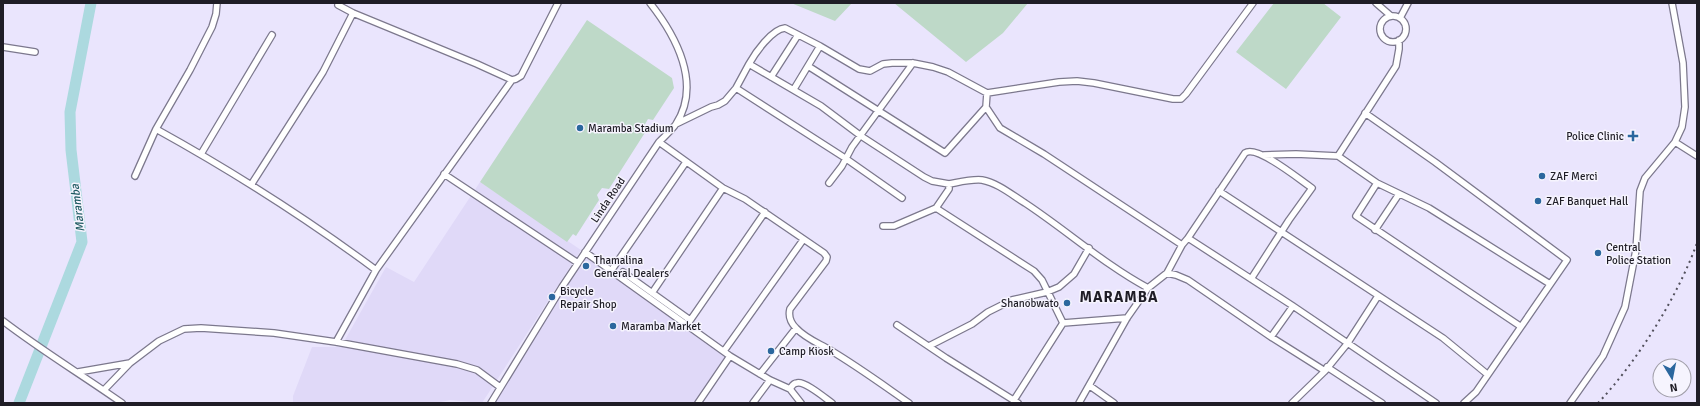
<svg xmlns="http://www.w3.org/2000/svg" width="1700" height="406" font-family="Signika,sans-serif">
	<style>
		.built { fill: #e0d9f8 }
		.green { fill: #bed9c8 }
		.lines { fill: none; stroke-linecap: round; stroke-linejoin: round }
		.river { stroke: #acd9df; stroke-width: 11 }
		.minor-casing { stroke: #7c788d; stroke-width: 8 }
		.minor { stroke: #fff; stroke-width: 5.5 }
		.rail { stroke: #514f5b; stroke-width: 2; stroke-dasharray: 2 4; stroke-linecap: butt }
		.poi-dot { fill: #2b679e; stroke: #f6f4fe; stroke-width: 1.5 }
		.labels { text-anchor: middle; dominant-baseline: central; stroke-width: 3; stroke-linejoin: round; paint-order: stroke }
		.poi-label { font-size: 11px; fill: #1f1d26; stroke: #f6f4fe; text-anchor: start }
		.street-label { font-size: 11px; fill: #1f1d26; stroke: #f6f4fe }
		.water-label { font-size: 12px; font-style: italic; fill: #1f5b62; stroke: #f6f4fe }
		.district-label { font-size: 15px; font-weight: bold; letter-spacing: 1px; fill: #1f1d26; stroke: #f6f4fe }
	</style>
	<rect width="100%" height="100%" fill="#eae5fd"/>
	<!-- built -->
	<path class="built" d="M480,182l101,68 -99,153 -32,-3 -14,3h-143v-7l19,-49h29l45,-80 28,15z
		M586,255l50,38 96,66 -34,44h-205z"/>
	<!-- green -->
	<path class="green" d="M791,3h61l-17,18z
		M894,3h134l-25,30 -37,29z
		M1274,3h49l18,14 -55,72 -50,-37z
		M587,20l85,58 2,10 -21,32 -5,-1 -4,7 2,5 -37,58 -7,-1 -5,7 2,5 -23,36 -3,-2 -6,8 -87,-60z"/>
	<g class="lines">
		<!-- river -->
		<path class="river" d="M19,403l63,-161 -11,-92 -1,-38 21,-109"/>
		<!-- minor casing -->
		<g class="minor-casing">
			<path id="minor" d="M339,3l-1,2 15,8 124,51 35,16 4,-1 5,-3 37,-73
				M1376,3l15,13
				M1380 29a13 13 0 1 1 26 0a13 13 0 1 1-26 0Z
				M1400,18l8,-15
				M1399,40v9l-3,17 -58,90 39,27 52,25 121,76
				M3,47l32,5
				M749,64c6,-11 23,-35 36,-36l35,18 39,23 11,2 13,-7 9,-1h21l20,4 15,5 39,21 72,-11 18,-1 17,2 79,16h8l5,-5 67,-91
				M808,66l137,87 41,-46 1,-14
				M771,77l27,-42
				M736,88l109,70 57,40
				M794,89l26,-43
				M986,107l14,21 44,26 138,91 6,-7 105,68 143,97
				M1365,113l70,49 132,98 -91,132 -12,11
				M676,124l35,-17 7,-2 7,-4 11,-13 13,-24 72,42 40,30 63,41 8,4 17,3v5l-13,19 -42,18h-11
				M156,129c76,42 150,89 220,141
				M659,142l64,46 22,11 79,54 3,4 -1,4 -36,48c-2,8 1,14 6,19 9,10 22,15 34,22 27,16 53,35 79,53
				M1675,142l22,14
				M201,154l71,-119
				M1264,155l32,-1 42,2
				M444,174l134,89
				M135,176l21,-47 34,-59 22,-43 4,-13 1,-11
				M829,183l13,-17 10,-19 61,-84
				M1377,183l-21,33 164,110
				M949,184c11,-2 22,-5 33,-4 16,3 30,15 43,23 41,27 80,62 123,85
				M251,185l72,-113 30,-59
				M1219,191l224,147 44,36
				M936,208l98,63 8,9 21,43 -49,77
				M1375,230l24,-36
				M1188,238l57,-85c12,-9 56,28 67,35l-23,32 -38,59
				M585,252l145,104 40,24 20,9
				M611,271l75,-109
				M623,272l67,48
				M1167,273l15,-28
				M652,293l71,-105
				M3,321c38,29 79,54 119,82
				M1063,323l64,-5
				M687,325l78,-113
				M897,325l49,33 72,45
				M1271,337l22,-31
				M336,342l40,-72 136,-190
				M929,346l43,-22 16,-12 24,-12 35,-8 12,-5 15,-13 15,-26
				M724,351l79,-111
				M1327,367l55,36
				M78,372l52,-9
				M760,374l36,-46
				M1090,386l24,17
				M104,390l26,-27 29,-22 25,-12 17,-1 73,5 62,9 121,22 20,6 23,17
				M491,403l71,-116 97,-145c5,-5 12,-11 17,-18 26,-40 0,-88 -26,-121
				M698,403l32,-47
				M753,403l17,-23
				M801,403l-11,-14c2,-3 3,-6 7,-6 8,-2 28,15 35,20
				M1079,403l48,-85 21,-30 19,-15 9,2 12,5 83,57 54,34
				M1292,403l33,-32 22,-27 31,-48
				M1570,403l33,-47 22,-49 11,-57 4,-59 5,-13 30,-36 7,-15 3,-20 -2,-44 -11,-60"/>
		</g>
		<!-- minor -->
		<use href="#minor" class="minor"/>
		<!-- rail -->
		<path class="rail" d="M1598,403c39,-41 80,-107 99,-160"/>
	</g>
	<!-- markers -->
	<g class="poi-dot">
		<circle cx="580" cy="128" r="4"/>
		<path d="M1631 130h4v4h4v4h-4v4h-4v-4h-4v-4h4z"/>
		<circle cx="1542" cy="176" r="4"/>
		<circle cx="1538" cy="201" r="4"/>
		<circle cx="1598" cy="253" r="4"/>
		<circle cx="586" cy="266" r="4"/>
		<circle cx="552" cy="297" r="4"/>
		<circle cx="1067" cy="303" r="4"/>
		<circle cx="613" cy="326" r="4"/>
		<circle cx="771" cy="351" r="4"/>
	</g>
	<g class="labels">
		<!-- poi labels -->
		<g class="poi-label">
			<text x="588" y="128">Maramba Stadium</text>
			<text x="1624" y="136" text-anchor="end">Police Clinic</text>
			<text x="1550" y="176">ZAF Merci</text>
			<text x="1546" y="201">ZAF Banquet Hall</text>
			<text x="1606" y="247">Central<tspan x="1606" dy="13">Police Station</tspan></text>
			<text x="594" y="260">Thamalina<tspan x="594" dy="13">General Dealers</tspan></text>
			<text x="560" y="291">Bicycle<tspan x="560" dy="13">Repair Shop</tspan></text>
			<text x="1059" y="303" text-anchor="end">Shanobwato</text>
			<text x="621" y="326">Maramba Market</text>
			<text x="779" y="351">Camp Kiosk</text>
		</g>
		<!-- street labels -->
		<g class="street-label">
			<text transform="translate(608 200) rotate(-56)">Linda Road</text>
		</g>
		<!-- water labels -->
		<g class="water-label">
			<text transform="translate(78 208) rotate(-97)">Maramba</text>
		</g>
		<!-- district labels -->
		<g class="district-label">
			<text x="1119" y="297">MARAMBA</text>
		</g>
	</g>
	<!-- border -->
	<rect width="1700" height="406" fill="none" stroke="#1f1d26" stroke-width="8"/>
	<!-- north arrow -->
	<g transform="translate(1672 378) rotate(170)"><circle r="19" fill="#f6f4fe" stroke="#a09ea8"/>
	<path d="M0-3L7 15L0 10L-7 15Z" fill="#2b679e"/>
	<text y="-6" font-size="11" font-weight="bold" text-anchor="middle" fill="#1f1d26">N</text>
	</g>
</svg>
